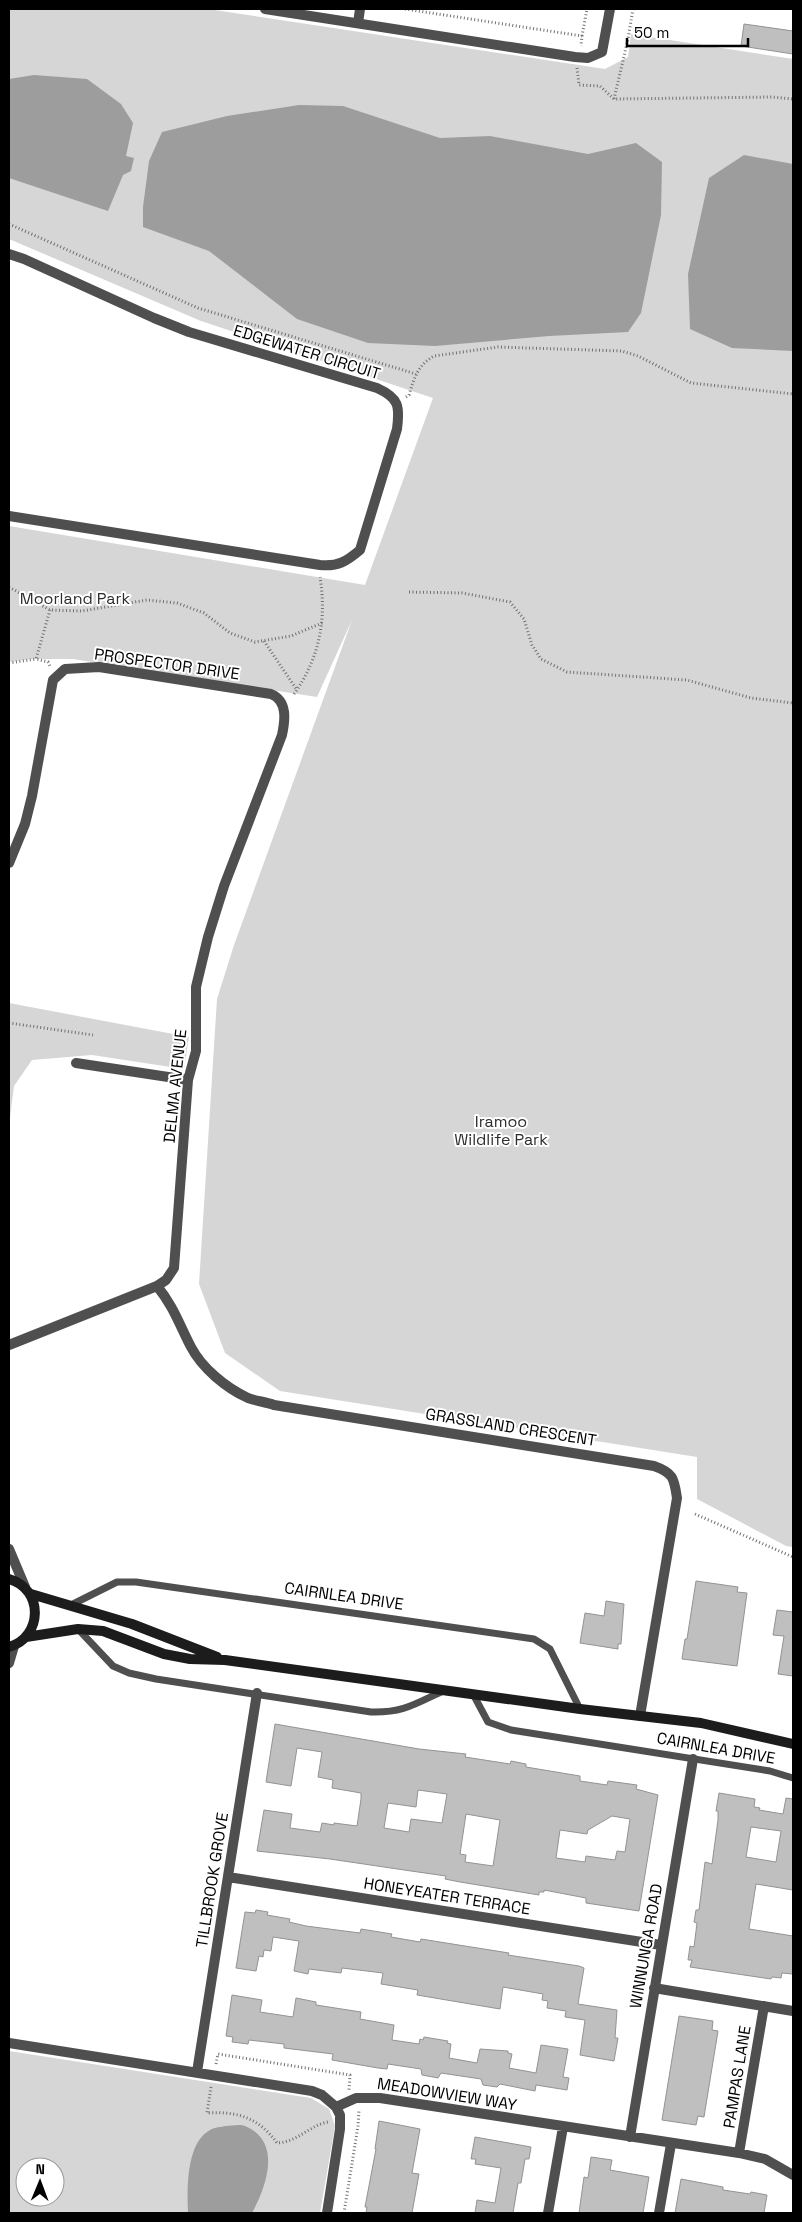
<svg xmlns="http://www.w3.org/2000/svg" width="802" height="2222" font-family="'Space Grotesk',sans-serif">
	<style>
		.green { fill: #d6d6d6; fill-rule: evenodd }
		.water { fill: #9d9d9d }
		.building { fill: #bfbfbf; stroke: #939393; fill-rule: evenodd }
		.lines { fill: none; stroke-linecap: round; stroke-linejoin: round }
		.path { stroke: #717171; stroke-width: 3; stroke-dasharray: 1 2.5; stroke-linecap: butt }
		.lane { stroke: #4f4f4f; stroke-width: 7 }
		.street { stroke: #4f4f4f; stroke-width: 10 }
		.secondary { stroke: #1c1c1c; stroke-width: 10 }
		.labels { text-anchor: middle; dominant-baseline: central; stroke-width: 4; stroke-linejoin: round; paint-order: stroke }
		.street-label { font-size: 16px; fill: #000; stroke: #fff }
		.park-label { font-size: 16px; fill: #2d2d2d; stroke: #fff }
	</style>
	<rect width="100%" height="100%" fill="#fff"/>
	<!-- green -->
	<path class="green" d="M9,9h199l397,60 23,-12 3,-23 162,25v1488l-7,-1 -89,-47v-42l-417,-66 -55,-38 -26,-69 18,-285 17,-54 118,-325 -35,77 -244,-38h-43l-21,3v-136l356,59 68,-187 -232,-77 -192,-82z
		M9,1003l180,34 -5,32 -92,-14 -60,5 -18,26 -5,39z
		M9,2051l302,47 18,11 6,17 -15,87h-311zM25,2167h30v30h-30z"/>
	<!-- water -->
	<path class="water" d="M34,75l53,4 34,25 12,19 -7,33 8,2 -3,13 -8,4 -15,36 -99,-33v-99z
		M299,105l44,1 97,32 50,-2 98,18 48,-11 26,19 -1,53 -20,98 -13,19 -79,4 -114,10 -67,-3 -71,-24 -88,-68 -66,-24v-20l6,-46 13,-29 65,-16z
		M744,155l49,9v187l-61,-3 -42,-19 -2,-55 21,-96z
		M226,2126c5,0 14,-2 19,0 38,16 21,61 7,87h-64c-1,-24 -2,-70 22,-83 5,-3 11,-3 16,-4z"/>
	<!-- building -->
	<path class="building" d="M744,24l49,7v23l-52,-8z
		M696,1581l42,6 -1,5 10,1 -10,73 -55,-7 3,-20h2z
		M606,1601l18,3 -3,40h-3v5l-38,-6 5,-30 19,3z
		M777,1610l16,2v64l-15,-2 6,-38 -11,-1z
		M275,1724l144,25 47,5 -1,3 45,7 1,-3 15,3v3l54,9v5l27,4 1,-4 29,4 -1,4 22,6 -19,116 -53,-8v-5l-42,-8v2h-5v3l-79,-13 -15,-3 1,-3 -35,-5 -81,-12 -73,-8 7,-41 28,4 -2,14 30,4 2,-9 12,2v-2l23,3 4,-27v-6l-29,-5 1,-8 -15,-3 4,-25 -25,-4 -6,38 -25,-4zM418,1790l29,4 -5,29 -31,-4 -2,13 -25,-4 4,-25 28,4zM466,1814l34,6 -7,46 -28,-4 1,-7 -6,-1zM612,1816l18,3 -5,33 -8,-1 -2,9 -29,-4 -1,6 -29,-4 4,-28 27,4 1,-4z
		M719,1793l36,6 -1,8 6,1 -1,2 24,4 3,-16 7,1v91l-37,-6 -7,45 44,7v38l-11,-1 -1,5 -9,-1 -1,2 -81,-12 2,-7h-4l2,-14 4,1 3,-24 -3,-1 2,-12h3l6,-48 7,2 6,-44v-9h-2zM751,1827l30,4 -5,31 -30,-5z
		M256,1910l12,2 -1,3 23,4 -1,3 17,4 54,7 1,-4 31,5 -1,3 29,5 1,-3 88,14 -1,2 71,11 5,2 -6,36 39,6 -2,28h3l-4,23 -34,-6 5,-35 -20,-3 1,-6 -19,-3 1,-7 -6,-1 1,-6 -40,-7 -3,22 -83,-14 1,-5 -37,-6 2,-11 -41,-5 -1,5 -32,-4 -1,5 -14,-3 5,-30 -26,-4 -2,14 -7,-1 -1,7 -4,-1 -3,15 -20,-3 9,-56 10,1z
		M232,1995l30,5 -2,12 33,5 3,-19 20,4v3l45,7 -1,7 34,6 -2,15 27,4 1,-5 3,1 1,-3 24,4 -1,2 4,1 -2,14 28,5 3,-14 28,2v2l4,1 -3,14 27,5 5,-28 27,4 -5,28 6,1 -2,12 -31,-5 -1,6 -35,-7 -3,3 -14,-2 -2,-6 -40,-6 -3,5 -16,-3 -1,-6 -33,-5 -1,5 -9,-1 -46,-8 1,-6 -49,-6v-4l-35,-4 -1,4 -16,-2 1,-5 -7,-1z
		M679,2016l34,5 -1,9 6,1 -14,86 -6,-1 -2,9 -34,-5z
		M379,2121l41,8 -8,44 7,1 -7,39h-46l1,-6h-2l11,-58h-1z
		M475,2137l56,10 -2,12h-4l-4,24h-3l-5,30h-38l2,-13 18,3 6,-35 -26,-4 1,-5h-5z
		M591,2157l21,3 -2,10 39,7 -6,36h-64l5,-36 4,1z
		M681,2179l42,8v3l27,4 1,-2 16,3 -3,18h-89z"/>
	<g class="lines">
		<!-- path -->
		<path class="path" d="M405,9l177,27 -1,10
			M582,36l5,-27
			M577,68l2,17 21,1 14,13 158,-2 21,2
			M614,99l14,-60 5,-30
			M9,224l189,84 218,66
			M406,397l3,-2c5,-17 9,-30 25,-39l64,-9 124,4 16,5 53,27 102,11
			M9,587l41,23 32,1 65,-11 30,3 27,10 26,20 25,9 36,-6 31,-13
			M409,592l53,1 48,9 14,17 8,26 9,14 26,13 120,8 64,18 42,5
			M50,610l-14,49 12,3 2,4
			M264,641l33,49
			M9,663l27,-4
			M294,694c25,-35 33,-74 26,-117
			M9,1023l84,12
			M695,1514l98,43
			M216,2064l2,-10 132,21 -1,15
			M211,2087l-4,26c31,-2 52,5 70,30 21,-1 33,-18 51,-21
			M344,2213l14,-87 1,-15"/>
		<!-- lane -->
		<path class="lane" d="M69,1606l48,-24h19l398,57 16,10 30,60
			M78,1629l35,37 16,7 27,6 215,33c32,1 44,-8 72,-21
			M473,1694l15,28 23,8 259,41 23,7"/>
		<!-- street -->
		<path class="street" d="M265,9l310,48 13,1 14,-6 8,-43
			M358,23l2,-14
			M9,254l15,5 130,59 35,14 188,56c22,10 23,18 20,41l-37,121c-13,11 -22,17 -40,15l-311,-49
			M9,863l16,-39 7,-28 21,-116 12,-11 34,-2 172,27c17,7 14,27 11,41l-58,151 -16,51 -12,50v64l-8,29 -14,188 -8,12 -9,6 -148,59
			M76,1063l112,17
			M157,1286c17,21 22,38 34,61 11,21 35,41 57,51 8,3 18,4 26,7l380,61c20,7 20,13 23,32l-37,218
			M9,1549l16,38
			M9,1663l5,-17
			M228,1877l433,68
			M654,1988l139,23
			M9,2043l303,48 10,4 14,12 20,-9h24l359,55 26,6 28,16
			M197,2072l60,-379
			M630,2137l63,-378
			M739,2153l25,-147
			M327,2213l13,-84v-14l-4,-8
			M548,2213l15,-86
			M659,2213l12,-69"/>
		<!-- secondary -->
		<path class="secondary" d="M9,1579c35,10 34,58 0,68
			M31,1594l101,30 85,33
			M26,1637l52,-8 25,2 61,23 26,5 35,1 355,49 121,14 92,21"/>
	</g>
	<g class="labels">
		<!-- street labels -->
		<g class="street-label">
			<text transform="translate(307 352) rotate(17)">EDGEWATER CIRCUIT</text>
			<text transform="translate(167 664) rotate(8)">PROSPECTOR DRIVE</text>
			<text transform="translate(175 1086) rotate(-84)">DELMA AVENUE</text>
			<text transform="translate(511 1427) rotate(9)">GRASSLAND CRESCENT</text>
			<text transform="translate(344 1596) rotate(8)">CAIRNLEA DRIVE</text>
			<text transform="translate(716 1748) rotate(10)">CAIRNLEA DRIVE</text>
			<text transform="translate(212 1880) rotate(-81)">TILLBROOK GROVE</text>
			<text transform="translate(447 1896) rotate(9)">HONEYEATER TERRACE</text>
			<text transform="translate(646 1946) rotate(-80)">WINNUNGA ROAD</text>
			<text transform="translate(737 2077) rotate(-81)">PAMPAS LANE</text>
			<text transform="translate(447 2094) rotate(9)">MEADOWVIEW WAY</text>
		</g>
		<!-- park labels -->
		<g class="park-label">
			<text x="75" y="598">Moorland Park</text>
			<text x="501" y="1121">Iramoo<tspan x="501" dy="18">Wildlife Park</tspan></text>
		</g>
	</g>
	<!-- border -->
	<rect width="802" height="2222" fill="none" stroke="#000000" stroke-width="20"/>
	<!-- north arrow -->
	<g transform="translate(40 2182) rotate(1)"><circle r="24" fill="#ffffff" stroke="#999999"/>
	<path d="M0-4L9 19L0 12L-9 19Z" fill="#000000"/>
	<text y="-8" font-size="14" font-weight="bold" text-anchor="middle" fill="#000000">N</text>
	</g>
	<!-- scale -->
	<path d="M627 38v8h121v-8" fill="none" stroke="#000000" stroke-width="2.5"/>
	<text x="634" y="38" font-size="15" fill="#000000" stroke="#ffffff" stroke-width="4" paint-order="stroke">50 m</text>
</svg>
